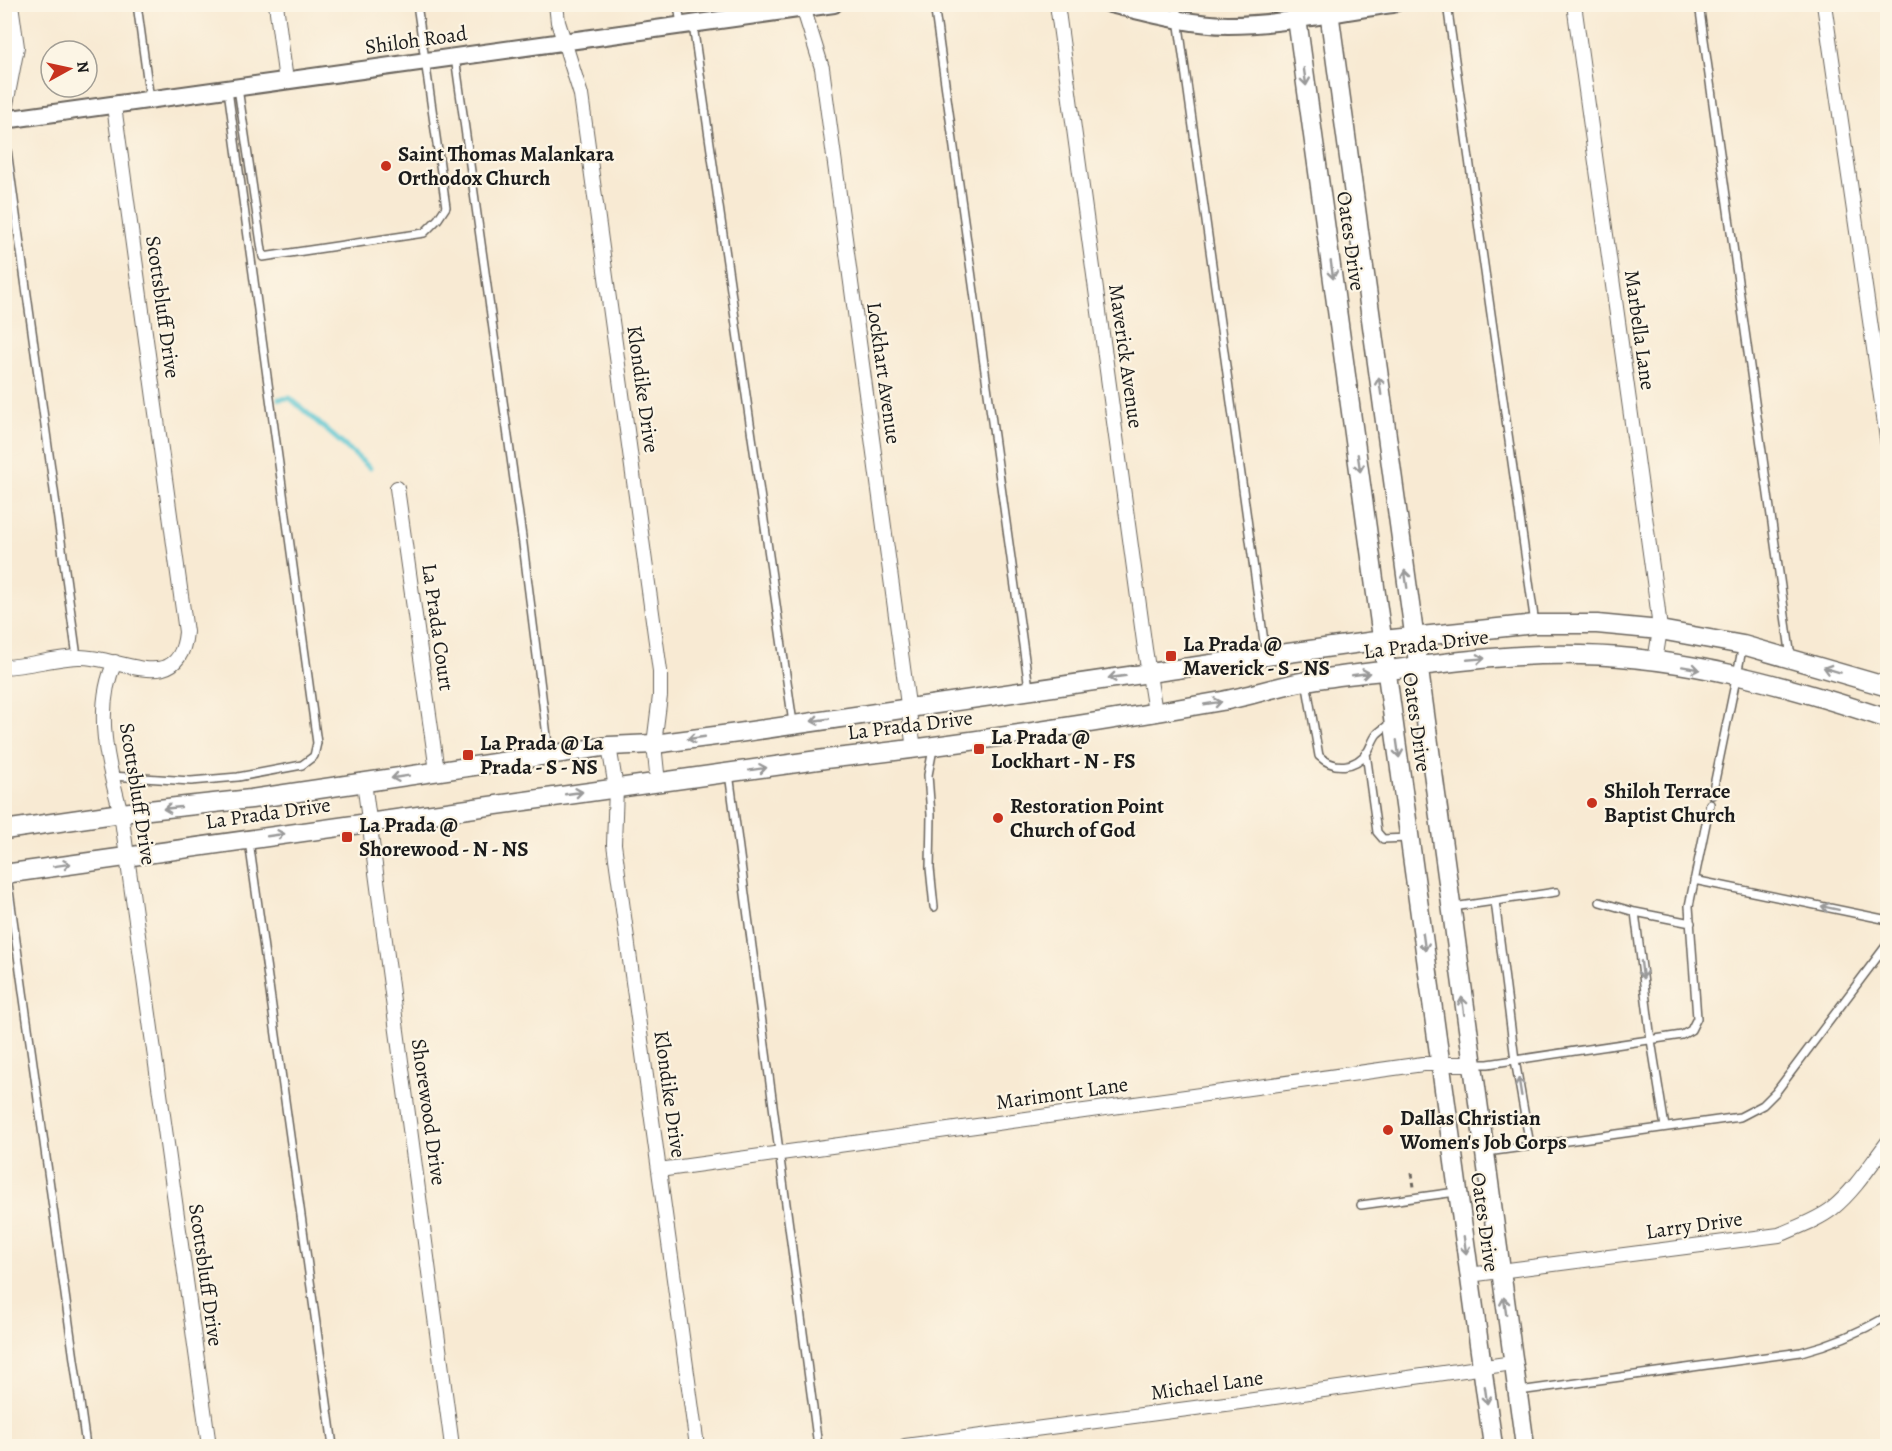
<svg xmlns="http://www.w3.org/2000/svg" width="1892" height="1451" font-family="Alegreya,serif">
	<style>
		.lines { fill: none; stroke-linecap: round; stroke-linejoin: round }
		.stream { stroke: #59c5d1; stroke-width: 5 }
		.service-casing { stroke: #69645c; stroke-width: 10 }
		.minor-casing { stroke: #69645c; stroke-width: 16 }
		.tertiary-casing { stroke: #69645c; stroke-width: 20 }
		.secondary-casing { stroke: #69645c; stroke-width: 21 }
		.path { stroke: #69645c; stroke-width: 3; stroke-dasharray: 4.5 4.5; stroke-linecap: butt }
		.service { stroke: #fff; stroke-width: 7 }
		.minor { stroke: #fff; stroke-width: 14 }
		.tertiary { stroke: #fff; stroke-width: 16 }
		.secondary { stroke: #fff; stroke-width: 18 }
		.oneway { stroke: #999 }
		.poi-dot { fill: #c8321e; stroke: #fcf5e5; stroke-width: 2 }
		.labels { text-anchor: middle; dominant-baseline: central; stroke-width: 4.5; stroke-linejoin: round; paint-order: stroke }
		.street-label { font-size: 21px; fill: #1c1c1c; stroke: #fcf5e5 }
		.poi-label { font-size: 21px; font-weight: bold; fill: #1c1c1c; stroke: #fcf5e5; text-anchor: start }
	</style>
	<rect width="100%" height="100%" fill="#fcf5e5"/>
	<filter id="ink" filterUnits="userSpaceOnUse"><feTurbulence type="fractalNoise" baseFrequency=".0167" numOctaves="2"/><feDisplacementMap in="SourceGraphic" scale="12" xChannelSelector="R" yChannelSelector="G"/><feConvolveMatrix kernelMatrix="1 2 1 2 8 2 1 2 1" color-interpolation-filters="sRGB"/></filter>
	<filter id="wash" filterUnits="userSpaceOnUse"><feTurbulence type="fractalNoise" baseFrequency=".008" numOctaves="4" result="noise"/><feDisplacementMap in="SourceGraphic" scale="24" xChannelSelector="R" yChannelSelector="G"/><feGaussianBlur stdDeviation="1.35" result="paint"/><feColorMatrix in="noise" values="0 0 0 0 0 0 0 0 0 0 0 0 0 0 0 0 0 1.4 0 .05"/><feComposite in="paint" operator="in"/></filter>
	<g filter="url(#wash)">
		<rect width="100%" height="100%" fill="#f8ead3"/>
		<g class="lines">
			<!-- stream -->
			<path class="stream" d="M279,399l11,-1 80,70"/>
		</g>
	</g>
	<g filter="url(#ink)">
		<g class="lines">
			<!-- service casing -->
			<g class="service-casing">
				<path id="service" d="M137,4l13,96
					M678,4l3,22
					M934,4l95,684
					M1176,4l90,652
					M1447,4l88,620
					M1699,4l92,654
					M693,25l100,698
					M455,57l68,487 26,208
					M238,88l25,169 161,-24 14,-14 8,-12 -29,-203
					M4,128l73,529
					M1306,681l13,75c15,14 36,13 49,-5 3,-5 5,-12 9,-17 4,-4 10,-8 15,-12
					M933,749l-5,26 3,40 -1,53 4,39
					M1366,753l11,79 6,7 26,-1
					M729,773l89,673
					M111,776l80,5 47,-4 64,-12 12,-9 3,-13 -89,-653
					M1712,795l31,-150
					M249,841l84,605
					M7,876l79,570
					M1694,880l194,40
					M1495,901l20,159 15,85
					M1600,902l35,10 56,11
					M1453,907l103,-15
					M1635,912l16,128 14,87
					M1474,1064h14l194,-29 9,-5 6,-12 -8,-112 21,-102
					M1487,1152l253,-35 23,-12 13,-13 112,-149
					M1361,1205l95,-13
					M1519,1391l282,-39c31,-8 59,-20 87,-36"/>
			</g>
			<!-- minor casing -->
			<g class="minor-casing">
				<path id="minor" d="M276,4l10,77
					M556,4l2,18 23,73 79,576v25l-6,48 4,39
					M802,4l20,64 92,681
					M1057,4l88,645 10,63
					M1574,4l83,599 3,27 -5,31
					M1824,4l64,441
					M4,115l13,-68 -6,-43
					M397,488l40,283
					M115,662c-22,47 -7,104 6,151l88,633
					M4,667c25,-1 49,-9 74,-10 39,-2 102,42 108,-25l-72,-526
					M609,746l7,42 -2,56 83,602
					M364,782l88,664
					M659,1170l764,-106h48
					M1469,1275l310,-40c18,-8 39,-15 54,-27 22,-18 38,-44 55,-66
					M905,1446l328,-43 280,-40"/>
			</g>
			<!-- tertiary casing -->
			<g class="tertiary-casing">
				<path id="tertiary" d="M1110,4c38,9 80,21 118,21 56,0 111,-14 165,-21
					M4,120l830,-116"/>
			</g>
			<!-- secondary casing -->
			<g class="secondary-casing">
				<path id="secondary" d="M1295,4l198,1442
					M1328,4l197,1442
					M4,830l117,-17 130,-14 358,-53 45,-2 84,-11 528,-77 117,-16 152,-16h62l63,6 83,15 145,42
					M4,874l821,-115c133,-14 265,-35 397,-58 28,-5 56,-15 84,-20 30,-5 61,-8 91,-12 61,-8 122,-16 184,-14 105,2 208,31 307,64"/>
			</g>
			<!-- path -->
			<path class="path" d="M1412,1173l2,14"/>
			<!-- service -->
			<use href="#service" class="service"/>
			<!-- minor -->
			<use href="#minor" class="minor"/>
			<!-- tertiary -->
			<use href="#tertiary" class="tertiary"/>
			<!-- secondary -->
			<use href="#secondary" class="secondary"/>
		</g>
		<!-- one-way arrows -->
		<defs><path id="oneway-shaft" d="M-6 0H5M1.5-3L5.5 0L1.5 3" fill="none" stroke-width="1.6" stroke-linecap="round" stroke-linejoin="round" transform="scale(1.5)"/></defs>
		<g class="oneway">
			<use href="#oneway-shaft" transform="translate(1305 77) rotate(82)"/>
			<use href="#oneway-shaft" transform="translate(1332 270) rotate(82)"/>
			<use href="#oneway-shaft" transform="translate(1380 386) rotate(-98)"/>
			<use href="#oneway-shaft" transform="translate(1359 463) rotate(82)"/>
			<use href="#oneway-shaft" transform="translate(1406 579) rotate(-98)"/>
			<use href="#oneway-shaft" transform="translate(1476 659) rotate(-5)"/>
			<use href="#oneway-shaft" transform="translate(1691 668) rotate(10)"/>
			<use href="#oneway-shaft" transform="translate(1832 670) rotate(-163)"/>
			<use href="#oneway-shaft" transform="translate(1361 674) rotate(-8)"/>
			<use href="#oneway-shaft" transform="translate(1117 677) rotate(172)"/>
			<use href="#oneway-shaft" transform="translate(1213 703) rotate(-9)"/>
			<use href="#oneway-shaft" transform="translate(820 720) rotate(172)"/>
			<use href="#oneway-shaft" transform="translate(696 738) rotate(172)"/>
			<use href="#oneway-shaft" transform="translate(1398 749) rotate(82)"/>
			<use href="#oneway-shaft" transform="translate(758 769) rotate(-9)"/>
			<use href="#oneway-shaft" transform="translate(400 777) rotate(171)"/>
			<use href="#oneway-shaft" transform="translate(574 793) rotate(-8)"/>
			<use href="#oneway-shaft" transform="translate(172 808) rotate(174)"/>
			<use href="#oneway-shaft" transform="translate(276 835) rotate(-8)"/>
			<use href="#oneway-shaft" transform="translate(62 865) rotate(-9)"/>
			<use href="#oneway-shaft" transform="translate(1830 908) rotate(-168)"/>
			<use href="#oneway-shaft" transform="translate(1424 942) rotate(82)"/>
			<use href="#oneway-shaft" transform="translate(1642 970) rotate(83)"/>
			<use href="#oneway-shaft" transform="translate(1463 1006) rotate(-98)"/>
			<use href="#oneway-shaft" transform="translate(1520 1087) rotate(-99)"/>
			<use href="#oneway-shaft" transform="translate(1465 1245) rotate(82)"/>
			<use href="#oneway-shaft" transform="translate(1505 1306) rotate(-98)"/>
			<use href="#oneway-shaft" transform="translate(1486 1395) rotate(82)"/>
		</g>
	</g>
	<!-- markers -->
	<g class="poi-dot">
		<circle cx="386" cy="166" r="6"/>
		<rect x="1165" y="650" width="12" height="12" rx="3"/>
		<rect x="973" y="743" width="12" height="12" rx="3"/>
		<rect x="462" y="749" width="12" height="12" rx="3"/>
		<circle cx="1592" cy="803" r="6"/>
		<circle cx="998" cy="818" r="6"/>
		<rect x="341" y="831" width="12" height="12" rx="3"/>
		<circle cx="1388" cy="1130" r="6"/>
	</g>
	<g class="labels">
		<!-- street labels -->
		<g class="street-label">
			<text transform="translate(416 40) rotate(-8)">Shiloh Road</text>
			<text transform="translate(1351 241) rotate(82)">Oates Drive</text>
			<text transform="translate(163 307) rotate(82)">Scottsbluff Drive</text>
			<text transform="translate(1640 330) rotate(82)">Marbella Lane</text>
			<text transform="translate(1126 356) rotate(82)">Maverick Avenue</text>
			<text transform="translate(884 373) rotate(82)">Lockhart Avenue</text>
			<text transform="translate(643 389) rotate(82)">Klondike Drive</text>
			<text transform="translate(438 627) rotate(82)">La Prada Court</text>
			<text transform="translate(1426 644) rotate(-7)">La Prada Drive</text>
			<text transform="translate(1417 722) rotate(82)">Oates Drive</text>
			<text transform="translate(910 725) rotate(-7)">La Prada Drive</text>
			<text transform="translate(138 794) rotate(81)">Scottsbluff Drive</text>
			<text transform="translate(268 813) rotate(-8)">La Prada Drive</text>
			<text transform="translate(1062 1093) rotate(-8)">Marimont Lane</text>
			<text transform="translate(670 1094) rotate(82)">Klondike Drive</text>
			<text transform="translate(429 1112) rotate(82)">Shorewood Drive</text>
			<text transform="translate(1485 1222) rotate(82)">Oates Drive</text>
			<text transform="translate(1694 1225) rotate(-8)">Larry Drive</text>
			<text transform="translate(206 1275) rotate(82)">Scottsbluff Drive</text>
			<text transform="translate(1207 1385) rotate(-8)">Michael Lane</text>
		</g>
		<!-- poi labels -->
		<g class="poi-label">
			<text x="398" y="154">Saint Thomas Malankara<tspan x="398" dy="24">Orthodox Church</tspan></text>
			<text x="1183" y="644">La Prada @<tspan x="1183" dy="24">Maverick - S - NS</tspan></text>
			<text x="991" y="737">La Prada @<tspan x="991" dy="24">Lockhart - N - FS</tspan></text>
			<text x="480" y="743">La Prada @ La<tspan x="480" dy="24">Prada - S - NS</tspan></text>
			<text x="1604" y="791">Shiloh Terrace<tspan x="1604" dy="24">Baptist Church</tspan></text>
			<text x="1010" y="806">Restoration Point<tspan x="1010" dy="24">Church of God</tspan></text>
			<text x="359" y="825">La Prada @<tspan x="359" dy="24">Shorewood - N - NS</tspan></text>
			<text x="1400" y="1118">Dallas Christian<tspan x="1400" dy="24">Women's Job Corps</tspan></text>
		</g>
	</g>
	<!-- margin -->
	<rect width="1892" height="1451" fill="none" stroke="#fcf5e5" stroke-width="24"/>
	<!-- north arrow -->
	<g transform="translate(69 69) rotate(82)"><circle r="28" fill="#fcf5e5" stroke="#a29e95" stroke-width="1.5"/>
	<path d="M0-4.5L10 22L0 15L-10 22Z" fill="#c8321e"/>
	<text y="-9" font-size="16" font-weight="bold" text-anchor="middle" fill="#1c1c1c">N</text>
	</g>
</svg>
